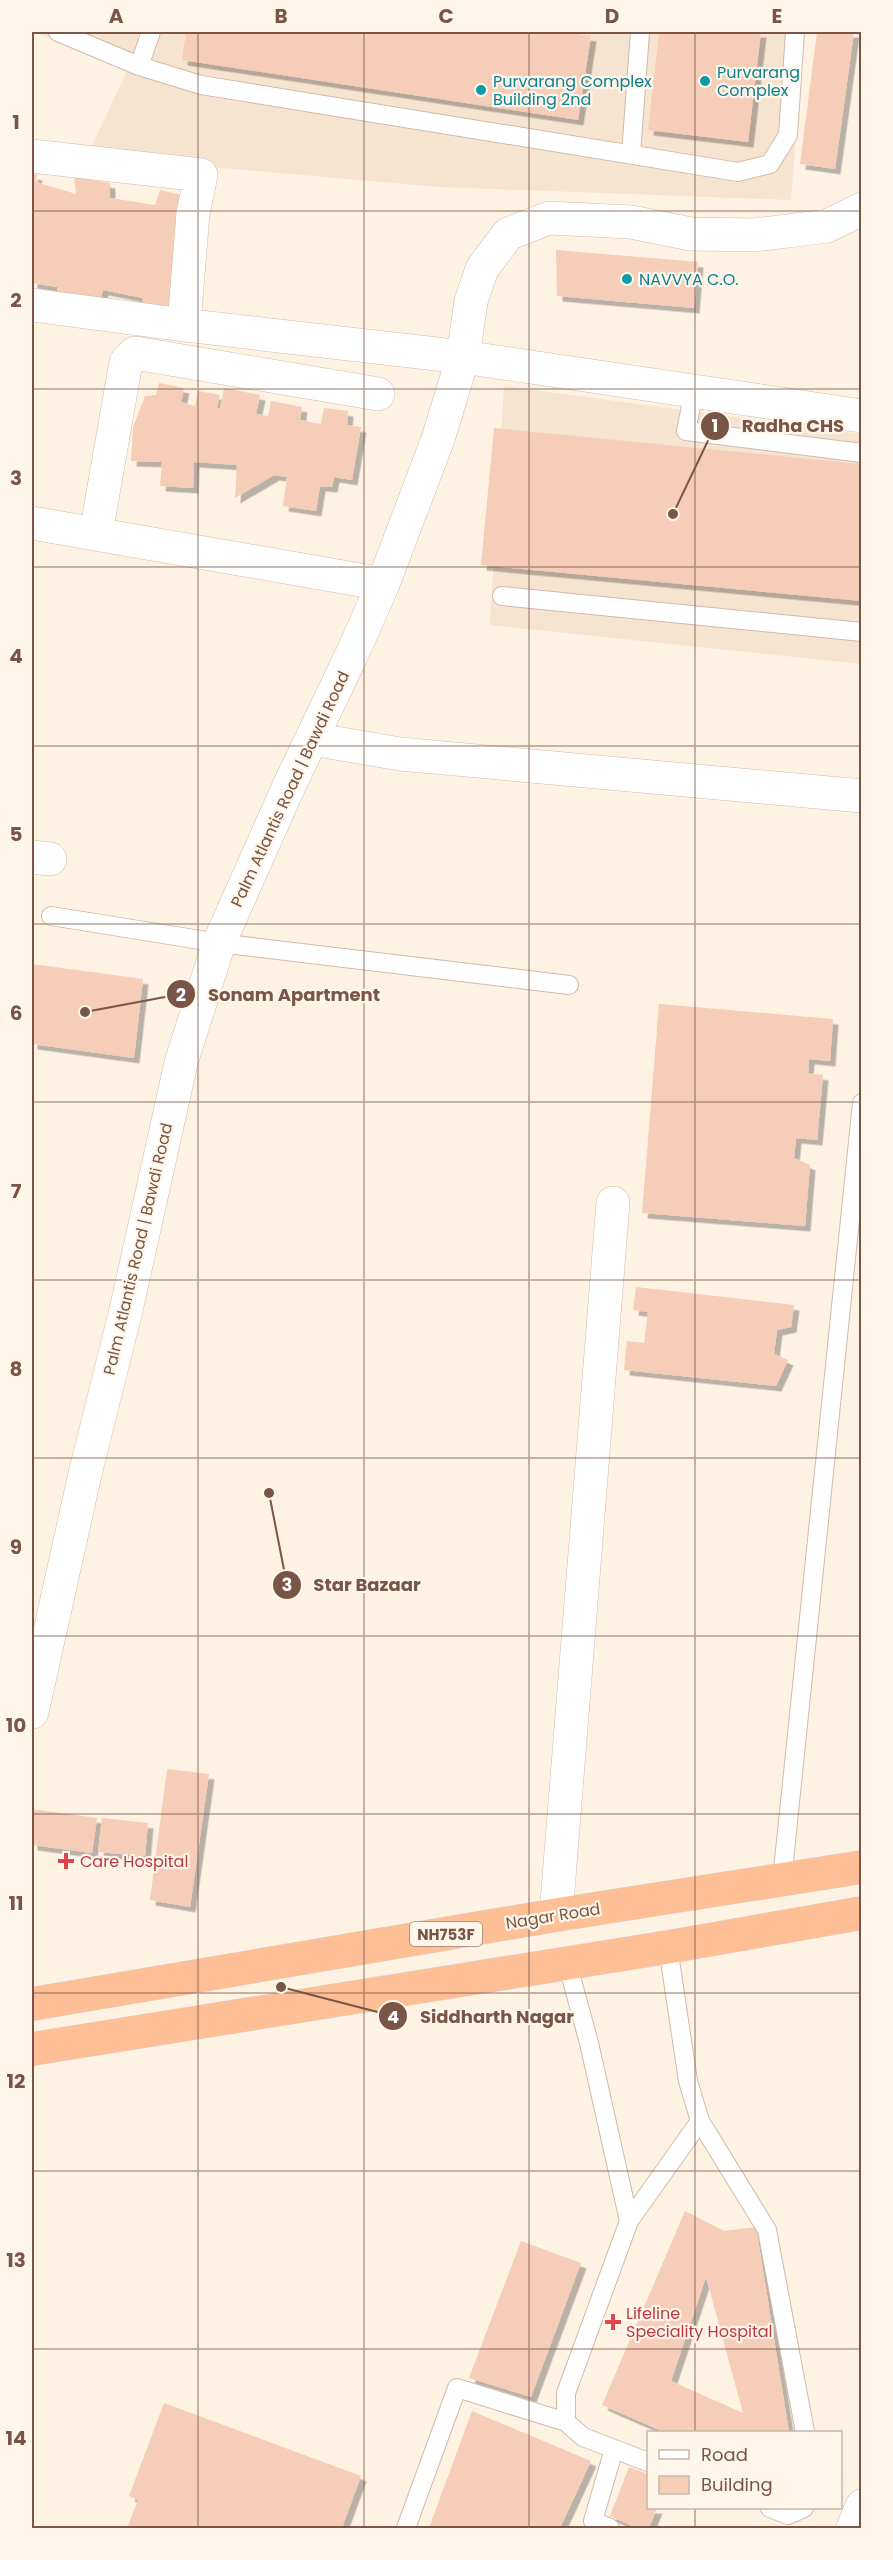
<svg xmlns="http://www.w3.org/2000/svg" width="893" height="2560" font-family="Poppins,sans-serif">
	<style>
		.residential { fill: #f6e3d0 }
		.building { fill: #f5cdb8; fill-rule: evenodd; filter: url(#shadow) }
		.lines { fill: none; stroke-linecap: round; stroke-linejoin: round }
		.service-casing { stroke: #d2baab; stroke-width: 20 }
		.minor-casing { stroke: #d2baab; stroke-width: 34 }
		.trunk-casing { stroke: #dcd3cf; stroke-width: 34 }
		.service { stroke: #fff; stroke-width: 18 }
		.minor { stroke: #fff; stroke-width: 33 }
		.trunk { stroke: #febe96; stroke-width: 33 }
		.grid { fill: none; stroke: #785547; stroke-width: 1.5; stroke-opacity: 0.55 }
		.culture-dot { fill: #0f9aa8; stroke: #fff6ea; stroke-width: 2 }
		.health-dot { fill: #e0444e; stroke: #fff6ea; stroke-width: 2 }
		.labels { text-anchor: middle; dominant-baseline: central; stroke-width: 4.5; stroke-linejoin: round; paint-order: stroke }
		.shield { fill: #fff6ea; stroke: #a08578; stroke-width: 1.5 }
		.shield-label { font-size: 15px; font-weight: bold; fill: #785547 }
		.culture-label { font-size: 16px; fill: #0d838f; stroke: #fff6ea; text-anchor: start }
		.street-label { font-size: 16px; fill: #785547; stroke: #fff6ea }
		.health-label { font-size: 16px; fill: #be3a42; stroke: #fff6ea; text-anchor: start }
		.leader { fill: none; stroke: #785547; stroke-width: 2 }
		.callout-dot { fill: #785547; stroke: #fff6ea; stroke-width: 2 }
		.mark-label { font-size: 18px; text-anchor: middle; font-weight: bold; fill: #fff }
		.callout-label { font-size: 18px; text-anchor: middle; font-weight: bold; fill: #785547; stroke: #fff6ea; stroke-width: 4.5; stroke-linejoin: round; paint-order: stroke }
		.neatline { fill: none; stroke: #785547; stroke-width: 2 }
		.grid-label { font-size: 20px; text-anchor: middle; font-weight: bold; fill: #785547 }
	</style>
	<defs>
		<filter id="shadow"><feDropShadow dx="5.5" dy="5.5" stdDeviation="0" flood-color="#0004"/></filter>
	</defs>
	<rect width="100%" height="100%" fill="#fef2e3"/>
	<!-- residential -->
	<path class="residential" d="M34,32h770l-13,168 -352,-13 -352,-31 40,-85z
		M504,386l357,48v230l-371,-39z"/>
	<!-- building -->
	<path class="building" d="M186,32h376l29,4 -13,84 -396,-60z
		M659,32h102l-13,110 -100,-12z
		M817,32h37l-19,137 -35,-5z
		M32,174l5,1 -1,7 40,12 -2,-17 36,6v15l45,7 5,-15 30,7 -15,119 -33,-4 1,-14 -40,-8 -3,11 -43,-2v-12l-25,-4z
		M556,250l142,12 -4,46 -137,-12z
		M159,383l25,5 -3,14 14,4 3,-15 22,4 -3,13h3l4,-20 36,7 -4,19 12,2 3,-15 31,6 -2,13 21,4 3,-16 24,3 -1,14 14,2 -9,53 -18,-3 -2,10 -12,-1 -4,25 -33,-5 4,-29 -13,-2 -39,23 2,-33 -43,-3 -1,26 -33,-2 2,-24 -31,-1 2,-34 12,-31 11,-1z
		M494,428l368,36v137l-381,-36z
		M32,964l111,15 -9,79 -102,-14z
		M659,1004l174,15 -3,42 -21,-2 -1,14 15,2 -6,65 -21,-2 -2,20 16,7 -5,61 -163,-13z
		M636,1287l158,18 -3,22 -14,3 -3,24 14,6 -12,26 -152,-16 3,-29 17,2 4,-31 -15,-2z
		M167,1769l42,5 -19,133 -40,-7z
		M32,1809l65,9 -5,35 -60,-8z
		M102,1818l46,5 -3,33 -47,-4z
		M685,2211l39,20 32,-4 33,205h-125l-62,-27zM706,2277l37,136 -72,-32z
		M521,2241l60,22 -50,134 -62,-19z
		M164,2403l197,73 -19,52h-215l11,-28 -9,-4z
		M472,2411l119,50 -31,67h-131z
		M629,2467l19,7v34h9l-8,20h-12l-27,-12z"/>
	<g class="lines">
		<!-- service casing -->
		<g class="service-casing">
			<path id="service" d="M58,32l81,34 62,19 537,87 32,-8 18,-29 7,-103
				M139,66l12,-34
				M631,154l9,-122
				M694,392l-8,39 176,22
				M502,596l360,36
				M51,916l168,27 350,42
				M782,1880l80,-777
				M668,1947l20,134 12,40 67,109 38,202
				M567,1962l22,81 40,178 -63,172v29l17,15 65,25
				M629,2221l71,-100
				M770,2508l18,7 16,-7
				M406,2528l51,-140 109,34
				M610,2528l-17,-7 21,-72"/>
		</g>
		<!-- minor casing -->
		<g class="minor-casing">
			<path id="minor" d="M32,156l169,19 -8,38 -9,112
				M32,305l152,20 279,32 399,59
				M32,523l351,61
				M96,533l30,-171 9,-9 243,41
				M312,739l88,15 462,42
				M32,857l18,2
				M32,1712l53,-238 41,-164 55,-247 38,-120 70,-157 64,-134 30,-68 55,-145 25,-82 8,-56 11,-32 26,-35 41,-16 82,4 60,12 63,1 73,-9 35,-17
				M556,1915l57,-712
				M853,2528l9,-22"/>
		</g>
		<!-- trunk casing -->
		<g class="trunk-casing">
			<path id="trunk" d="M32,2004l524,-89 306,-48
				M32,2049l636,-102 194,-34"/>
		</g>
		<!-- service -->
		<use href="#service" class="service"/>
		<!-- minor -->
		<use href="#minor" class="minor"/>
		<!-- trunk -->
		<use href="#trunk" class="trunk"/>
	</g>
	<!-- grid -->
	<path class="grid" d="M198,32v2496M364,32v2496M529,32v2496M695,32v2400M32,211h830M32,389h830M32,567h830M32,746h830M32,924h830M32,1102h830M32,1280h830M32,1458h830M32,1636h830M32,1814h830M32,1993h830M32,2171h830M32,2349h830M695,2508v20"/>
	<!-- markers -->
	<g class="culture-dot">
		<circle cx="705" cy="81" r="6"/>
		<circle cx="481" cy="90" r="6"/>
		<circle cx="627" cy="279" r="6"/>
	</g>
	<g class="health-dot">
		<path d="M63 1852h6v6h6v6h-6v6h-6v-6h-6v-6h6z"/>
		<path d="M610 2313h6v6h6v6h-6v6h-6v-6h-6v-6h6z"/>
	</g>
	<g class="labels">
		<!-- shield labels -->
		<rect class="shield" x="410" y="1922" width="72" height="24" rx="4.5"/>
		<g class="shield-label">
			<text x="446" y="1934">NH753F</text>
		</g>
		<!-- culture labels -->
		<g class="culture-label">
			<text x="717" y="72">Purvarang<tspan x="717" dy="18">Complex</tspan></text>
			<text x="493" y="81">Purvarang Complex<tspan x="493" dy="18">Building 2nd</tspan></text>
			<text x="639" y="279">NAVVYA C.O.</text>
		</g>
		<!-- street labels -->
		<g class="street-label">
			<text transform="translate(290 789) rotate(-65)">Palm Atlantis Road | Bawdi Road</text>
			<text transform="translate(138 1249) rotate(-77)">Palm Atlantis Road | Bawdi Road</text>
			<text transform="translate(553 1916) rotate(-9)">Nagar Road</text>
		</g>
		<!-- health labels -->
		<g class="health-label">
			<text x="80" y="1861">Care Hospital</text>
			<text x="626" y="2313">Lifeline<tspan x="626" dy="18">Speciality Hospital</tspan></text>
		</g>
	</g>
	<!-- callouts -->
	<path class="leader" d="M673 514L715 426M85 1012L181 994M269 1493L287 1585M281 1987L393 2016"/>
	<g class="callout-dot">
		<circle cx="673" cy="514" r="6"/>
		<circle cx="85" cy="1012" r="6"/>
		<circle cx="269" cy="1493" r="6"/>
		<circle cx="281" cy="1987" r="6"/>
		<circle cx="715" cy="426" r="15"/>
		<circle cx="181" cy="994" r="15"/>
		<circle cx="287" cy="1585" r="15"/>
		<circle cx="393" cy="2016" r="15"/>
	</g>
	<g class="mark-label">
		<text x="715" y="432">1</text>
		<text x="181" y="1001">2</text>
		<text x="287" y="1591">3</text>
		<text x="393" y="2023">4</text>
	</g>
	<g class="callout-label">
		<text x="793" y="432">Radha CHS</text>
		<text x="294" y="1001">Sonam Apartment</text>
		<text x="367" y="1591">Star Bazaar</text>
		<text x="497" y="2023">Siddharth Nagar</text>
	</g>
	<!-- border -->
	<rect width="893" height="2560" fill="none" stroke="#fff6ea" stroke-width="66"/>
	<!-- legend -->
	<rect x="647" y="2431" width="195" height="78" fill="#fff6ea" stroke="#c9b6a9" stroke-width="1.5"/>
	<rect x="659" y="2450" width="30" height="9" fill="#ffffff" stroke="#c9b6a9" stroke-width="1.5"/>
	<text x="701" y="2461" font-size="18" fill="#785547">Road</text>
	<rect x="659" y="2476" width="30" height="18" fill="#f5cdb8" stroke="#c9b6a9" stroke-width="1.5"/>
	<text x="701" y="2491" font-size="18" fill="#785547">Building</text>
	<rect x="33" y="33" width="827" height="2494" class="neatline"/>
	<g class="grid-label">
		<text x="116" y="23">A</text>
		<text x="281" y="23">B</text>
		<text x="446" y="23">C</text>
		<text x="612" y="23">D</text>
		<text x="777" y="23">E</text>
		<text x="16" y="129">1</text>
		<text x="16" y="307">2</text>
		<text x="16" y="485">3</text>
		<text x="16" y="663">4</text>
		<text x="16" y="841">5</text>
		<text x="16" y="1020">6</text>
		<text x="16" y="1198">7</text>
		<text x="16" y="1376">8</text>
		<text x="16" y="1554">9</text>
		<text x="16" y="1732">10</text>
		<text x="16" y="1910">11</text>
		<text x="16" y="2088">12</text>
		<text x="16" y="2267">13</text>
		<text x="16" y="2445">14</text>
	</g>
</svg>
